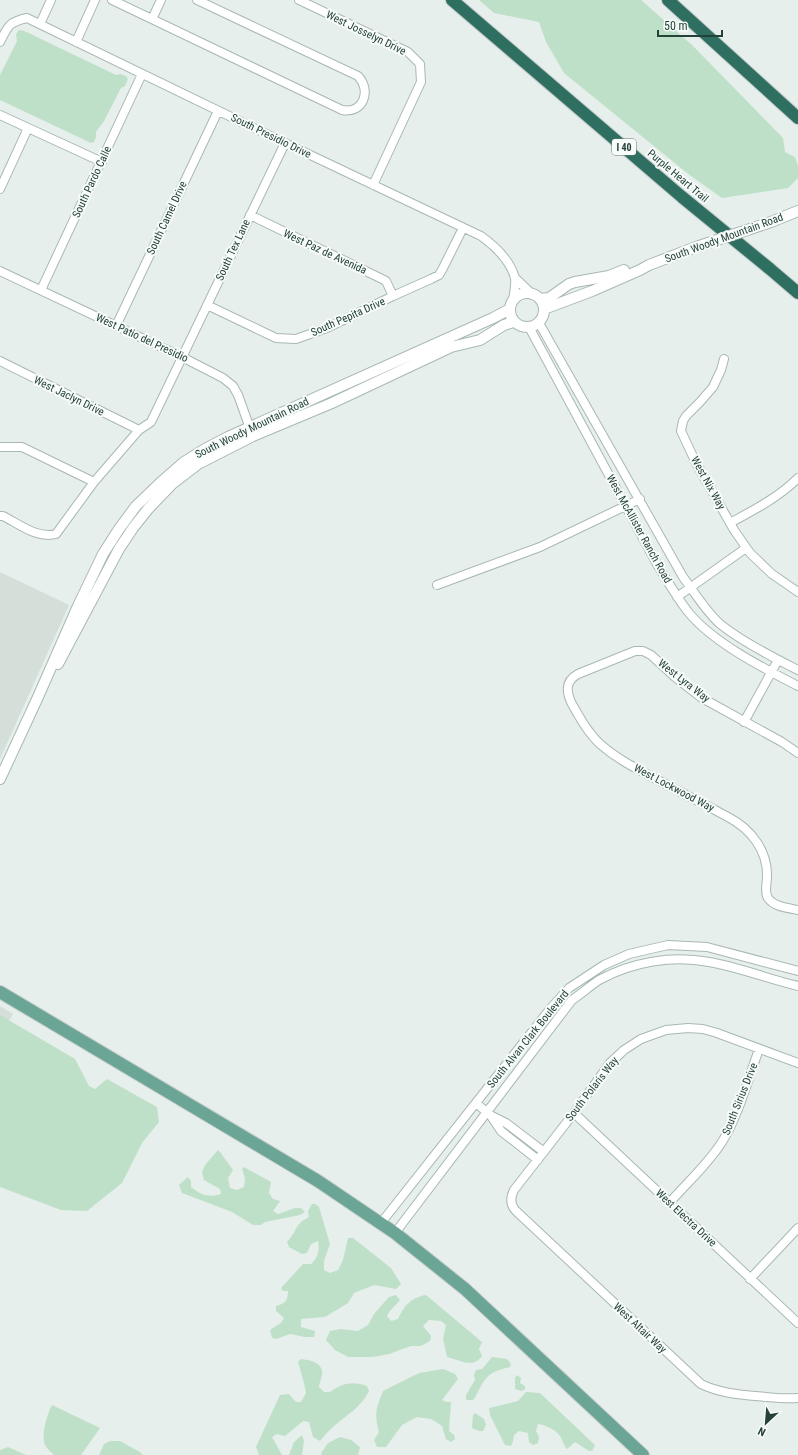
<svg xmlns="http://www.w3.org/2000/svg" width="798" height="1455" font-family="'Roboto Condensed',sans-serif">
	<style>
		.built { fill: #d4dfda }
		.green { fill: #bfe0c8 }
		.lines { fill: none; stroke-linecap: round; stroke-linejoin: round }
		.minor-casing { stroke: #a8b8b2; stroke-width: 10 }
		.tertiary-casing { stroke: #a8b8b2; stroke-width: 12 }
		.primary-casing { stroke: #c2cac8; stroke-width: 14 }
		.motorway-casing { stroke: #c2cac8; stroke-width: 14 }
		.minor { stroke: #fff; stroke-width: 8 }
		.tertiary { stroke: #fff; stroke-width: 10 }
		.primary { stroke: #6aa596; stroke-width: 12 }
		.motorway { stroke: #2f6f62; stroke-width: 12 }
		.tertiary-bridge-casing { stroke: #a8b8b2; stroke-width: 12; stroke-linecap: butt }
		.tertiary-bridge { stroke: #fff; stroke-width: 10 }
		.labels { text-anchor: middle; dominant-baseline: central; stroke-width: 4; stroke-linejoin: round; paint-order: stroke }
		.shield { fill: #f7fbf9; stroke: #637a73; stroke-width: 1 }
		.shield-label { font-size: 10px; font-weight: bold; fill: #24423a }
		.street-label { font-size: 11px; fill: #24423a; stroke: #f7fbf9 }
	</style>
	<rect width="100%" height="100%" fill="#e6efeb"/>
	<!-- built -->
	<path class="built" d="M0,572l69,33 -69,154z
		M0,1006l13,8 -13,22z"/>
	<!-- green -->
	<path class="green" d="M479,0h162l51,45 91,93 2,14 10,5 3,9v12l-10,10 -66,10 -35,-25 -123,-100 -18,-31 -7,-20 -45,-9z
		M19,30c6,0 15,6 22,9l75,36 4,-1 6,2 2,3 -3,7 -4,2 -17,33 -8,11v5l-2,5 -3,1 -91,-43v-25l17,-34 -1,-7z
		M0,1015l75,44 14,27 6,3 12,-10 50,28 2,15 -17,21 -20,40 -35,28 -26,-1 -61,-23z
		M218,1150l2,2 13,18 -5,8 2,10 7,2 7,-3 1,-9 -3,-9 2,-2 27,15 -2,11 4,6 7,2 -7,10 5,3 17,-6h6l4,4 -5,3 -35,7 -4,3h-8l-21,-13 -50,-19 -3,-8 9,-8 3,4v6c10,8 18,11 30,7l-1,-5 -16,-9 -2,-8 3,-7z
		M312,1204h3l4,3 11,37 -6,17v9l6,3 8,-3 5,-10 5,-22h5l38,30 10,16 -5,5 -22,-4 -20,8 -6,10 -23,14 -24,2v8l14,4 -1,6h-9l-15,-3 -14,5 -4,-1 -2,-8 11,-7 3,-5 -8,-7v-5c9,-2 12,-6 12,-15h-5l-2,-3 22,-24h8c7,-7 9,-13 7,-23l-7,3 -4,9 -5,1 -13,-7 -2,-5c11,-11 6,-17 22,-25l-1,-6z
		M396,1295l4,5 -11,12 -2,4 4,5 7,-2c7,-14 12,-21 28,-24l56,47 -3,7 3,7c-9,13 -22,4 -35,1l-4,-18 3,-14 -5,-4 -12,-1 -6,6 8,10 -1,5 -9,5h-10l-22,8 -16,3h-25l-13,-7 -9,-10 4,-9 11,-2 17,2 10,-6 6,-11 15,-17z
		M492,1357l15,2 4,5 -1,3c-14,3 -22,6 -29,19 -3,5 -4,9 -8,14h-7v-5l9,-15 -1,-5 2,-5 6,-1z
		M301,1359c8,1 20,3 21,12 1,5 -3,12 -3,16l5,5h6c12,-9 23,-11 37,-6l2,5c-8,17 -23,24 -36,36 -5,4 -9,9 -13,14l-7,-4 -4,-15 -6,-1 -18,15 -8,-2 -5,3 10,18h-23l-3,-8 24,-52 9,-1 7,8h5l5,-9 -2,-10 -6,-21z
		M443,1369l12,5 3,5 -16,21 4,2h5l-2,29 5,4 1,4 -4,3 -5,-3 -4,-13 -11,-7 -14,-2 -15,8 -16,22h-9l-3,-7 5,-8c-5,-18 -3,-24 4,-41l36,-18z
		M517,1375l4,3 -1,5 5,3v3l-3,2 -7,-2v-11z
		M526,1392l14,1 55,52 -3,6h-3l-14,-9 -8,7c-5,-6 -4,-9 -7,-13 -5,-7 -15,-11 -22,-12l-2,7 3,6 -1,6 -5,2 -4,-3 -1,-9 -9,-2 -5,4 -1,6 -2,5 -6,-1 -15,-30 -1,-7 29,-7z
		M52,1405l48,23 -19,27h-27c-3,-3 -7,-6 -9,-10 -4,-10 2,-31 7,-40z
		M475,1413l9,6 2,6 -3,6h-4l-7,-3 1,-13z
		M302,1435l2,6 -2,14h-13l5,-13z
		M340,1437l11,3 9,7 -2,8h-36l-1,-2 7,-10z
		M110,1441h10l20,11 3,3h-44l5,-11z
		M8,1447l18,8h-26v-5z"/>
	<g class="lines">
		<!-- minor casing -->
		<g class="minor-casing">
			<path id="minor" d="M112,0l230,110c21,4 30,-19 16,-34l-161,-76
				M299,0l109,52 12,12 1,18 -48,103
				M152,19l9,-19
				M40,24l11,-24
				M0,42c8,-16 9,-20 27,-24l258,125 196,93c14,10 29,24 34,42 1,6 -1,16 -2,22
				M76,42l19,-42
				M0,115l102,47
				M0,189l28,-61
				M250,215l128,62 8,4 7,15
				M0,271l182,86 41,21 10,8 5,9 13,36
				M515,278l18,17
				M41,290l101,-216
				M207,305l69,33 20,1 31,-11 66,-32 38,-17 8,-4 4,-7 20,-40
				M539,323l144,254c12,16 22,33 36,46 20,17 55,35 79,47
				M116,326l102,-215
				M529,327l128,237c10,16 20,34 32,49 25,30 74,55 109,73
				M724,359l-3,11 -8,17 -13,15 -14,14 -3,5 -2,10 15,32 38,67 16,23 22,21 26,18
				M0,361l139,69
				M0,447h22l72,35
				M0,516h3c16,8 34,23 53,18l38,-52 45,-52 12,-8 134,-279
				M730,523c24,-13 49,-26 68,-45
				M437,585l103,-38 100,-48
				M677,597l69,-49
				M744,722l34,-62
				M798,753l-16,-11 -80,-44 -27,-21 -24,-22 -8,-4h-8l-57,23c-13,7 -12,18 -6,30 8,14 16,29 28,40 17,15 37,25 56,35 24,13 48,25 72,38 23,12 40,34 39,60 0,7 -3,15 1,21 6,9 20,10 30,12
				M798,1063l-81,-30 -14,-4 -15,-1 -22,2 -25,9 -17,11 -14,13 -36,50 -60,77c-4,8 -4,15 2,21l185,173c20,10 44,11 65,13 11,1 21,2 32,1
				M476,1103l14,12 16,8 38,29
				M574,1113l224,210
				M491,1116l10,15 37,29
				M670,1202c17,-19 38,-38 52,-60 16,-25 27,-65 37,-93
				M381,1223l169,-214 19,-21 35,-23 25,-11 39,-9 39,2 91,24
				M395,1233l177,-233c9,-6 18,-14 27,-20 33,-18 73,-25 110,-18 30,5 59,17 89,24
				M750,1279l48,-51"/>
		</g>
		<!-- tertiary casing -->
		<g class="tertiary-casing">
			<path id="tertiary" d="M771,222l27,-11
				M510 310a17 17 0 1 1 34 0a17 17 0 1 1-34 0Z
				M540,299l9,-1 20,-14 6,-2 34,-6 15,-6
				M544,309l48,-18 48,-21 9,-5 47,-18
				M58,664l61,-115 14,-21 15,-19 24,-25 26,-20 55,-28 79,-33 119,-56 29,-7 24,-15 9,-3
				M0,779l38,-82 40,-91 25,-52 16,-25 17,-23 24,-23 24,-21 21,-13 23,-12 265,-119 17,-9"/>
		</g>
		<!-- primary casing -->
		<g class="primary-casing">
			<path id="primary" d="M0,992l318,189 77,52 70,56 178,166"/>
		</g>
		<!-- motorway casing -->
		<g class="motorway-casing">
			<path id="motorway" d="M452,0l230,197 88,72 28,24
				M668,0l130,118"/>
		</g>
		<!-- minor -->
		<use href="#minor" class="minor"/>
		<!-- tertiary -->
		<use href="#tertiary" class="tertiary"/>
		<!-- primary -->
		<use href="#primary" class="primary"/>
		<!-- motorway -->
		<use href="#motorway" class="motorway"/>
		<!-- tertiary-bridge casing -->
		<g class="tertiary-bridge-casing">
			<path id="tertiary-bridge" d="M696,247l75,-25"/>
		</g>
		<!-- tertiary-bridge -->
		<use href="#tertiary-bridge" class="tertiary-bridge"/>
	</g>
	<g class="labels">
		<!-- shield labels -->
		<rect class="shield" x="612" y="139" width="24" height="16" rx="3"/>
		<g class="shield-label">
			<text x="624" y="147">I 40</text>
		</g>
		<!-- street labels -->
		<g class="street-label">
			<text transform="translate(366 33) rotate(26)">West Josselyn Drive</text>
			<text transform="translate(271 136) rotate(26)">South Presidio Drive</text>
			<text transform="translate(678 176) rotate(40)">Purple Heart Trail</text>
			<text transform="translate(92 182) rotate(-65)">South Pardo Calle</text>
			<text transform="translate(167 218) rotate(-65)">South Camel Drive</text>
			<text transform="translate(724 238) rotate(-20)">South Woody Mountain Road</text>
			<text transform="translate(233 250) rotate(-65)">South Tex Lane</text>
			<text transform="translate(325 252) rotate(25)">West Paz de Avenida</text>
			<text transform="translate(348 317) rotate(-24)">South Pepita Drive</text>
			<text transform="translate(142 338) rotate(25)">West Patio del Presidio</text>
			<text transform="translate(69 396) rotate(26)">West Jaclyn Drive</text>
			<text transform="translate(252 428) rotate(-26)">South Woody Mountain Road</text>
			<text transform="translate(708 483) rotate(61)">West Nix Way</text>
			<text transform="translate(639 529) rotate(61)">West McAllister Ranch Road</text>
			<text transform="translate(684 681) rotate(38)">West Lyra Way</text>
			<text transform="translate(674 788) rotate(28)">West Lockwood Way</text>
			<text transform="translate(528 1039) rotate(-51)">South Alvan Clark Boulevard</text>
			<text transform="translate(592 1089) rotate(-52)">South Polaris Way</text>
			<text transform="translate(740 1099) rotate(-68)">South Sirius Drive</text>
			<text transform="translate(686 1218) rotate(43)">West Electra Drive</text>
			<text transform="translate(640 1328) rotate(43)">West Altair Way</text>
		</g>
	</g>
	<!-- north arrow -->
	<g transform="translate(766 1423) rotate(206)" stroke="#f7fbf9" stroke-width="3" paint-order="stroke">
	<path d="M0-3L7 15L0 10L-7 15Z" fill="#24423a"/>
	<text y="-6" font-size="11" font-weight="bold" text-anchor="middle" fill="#24423a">N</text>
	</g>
	<!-- scale -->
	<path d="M658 30v6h64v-6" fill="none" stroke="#24423a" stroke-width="2"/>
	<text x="664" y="30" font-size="12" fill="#24423a" stroke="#f7fbf9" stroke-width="3" paint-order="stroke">50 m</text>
</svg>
